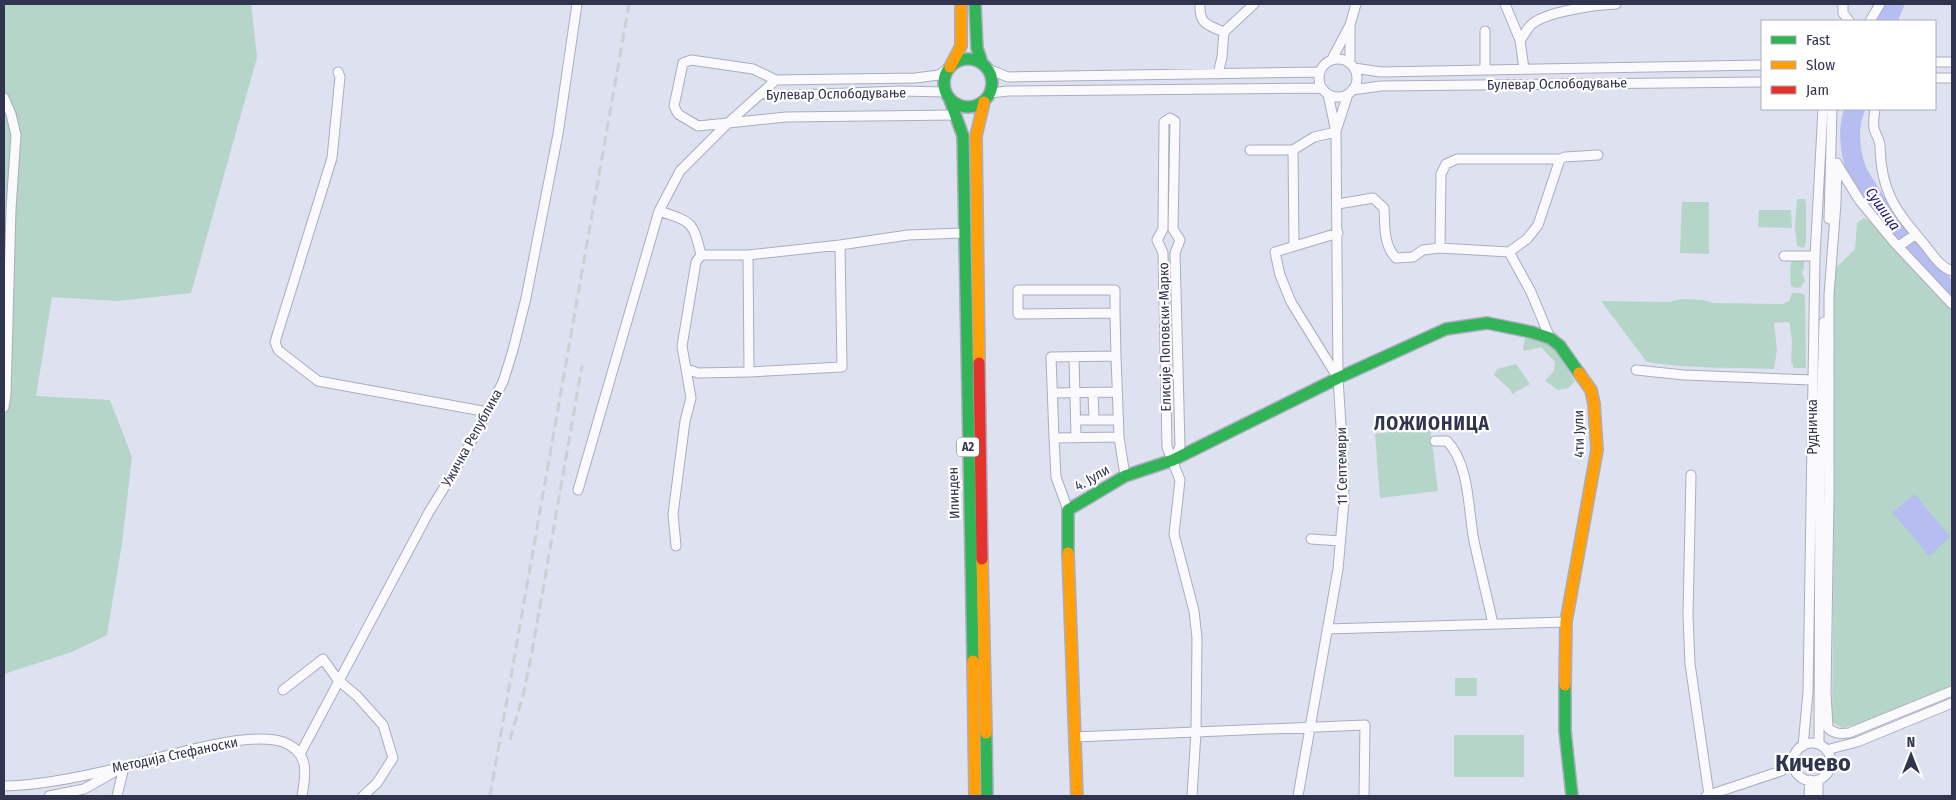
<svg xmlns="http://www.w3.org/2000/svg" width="1956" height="800" font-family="'Fira Sans Condensed',sans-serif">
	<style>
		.green { fill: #b4d5c7 }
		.water { fill: #b5bdf1 }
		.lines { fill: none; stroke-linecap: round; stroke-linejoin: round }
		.river { stroke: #b5bdf1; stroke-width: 20 }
		.street-casing { stroke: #aaadbf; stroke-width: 11 }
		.fast-casing { stroke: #aaadbf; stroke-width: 14 }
		.slow-casing { stroke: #aaadbf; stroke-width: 14 }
		.jam-casing { stroke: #aaadbf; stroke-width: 14 }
		.street { stroke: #fafafd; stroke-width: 9 }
		.fast { stroke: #30b455; stroke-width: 11 }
		.slow { stroke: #ff9f0a; stroke-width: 11 }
		.jam { stroke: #e5322d; stroke-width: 11 }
		.rail { stroke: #cecfd5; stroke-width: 3; stroke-dasharray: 10 5; stroke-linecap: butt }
		.labels { text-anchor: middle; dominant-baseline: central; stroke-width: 4.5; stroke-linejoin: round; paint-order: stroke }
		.shield { fill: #fff; stroke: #6e7183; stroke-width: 1 }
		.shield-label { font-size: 12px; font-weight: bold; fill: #30344e }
		.street-label { font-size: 14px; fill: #30344e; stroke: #fff }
		.water-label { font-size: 15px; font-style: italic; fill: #201575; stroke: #fff }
		.district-label { font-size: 19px; font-weight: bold; letter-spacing: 1px; fill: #30344e; stroke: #fff }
		.town-label { font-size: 24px; font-weight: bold; fill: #30344e; stroke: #fff }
	</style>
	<rect width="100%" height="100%" fill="#dee1f0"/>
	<!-- green -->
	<path class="green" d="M4,4h247l6,53 -66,236 -73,8 -66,-4 -16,99 74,4 22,57 -10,86 -15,92 -35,17 -68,22z
		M1797,199h8l1,5v38l-2,6 -7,-2 -2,-19z
		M1682,202h27v52l-29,-1z
		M1759,210h32l1,18 -34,-1z
		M1864,218l16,9 72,80v381l-91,35 -19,5 -10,-6 2,-213v-239l21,-21 2,-26z
		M1792,258l12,3v7l-2,4 3,9 -4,6 -5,1 -5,-2c-1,-10 -1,-18 1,-28z
		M1792,293h9l4,2 1,73h-13v-4l-2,-1 1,-20 -2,-19 -2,-2 -14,1 3,27 -3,19c-43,-2 -85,0 -127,-7l-46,-61 68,1 14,-3 20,1 10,3 70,1 6,-3z
		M1525,338c31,2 37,20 50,44l-7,6 -10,2 -13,-9 9,-10 1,-9 -14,-15 -17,4 -1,-2z
		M1516,364l14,20 -18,10 -2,-5 -16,-14 3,-6z
		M1430,427l8,64 -58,7 -5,-64z
		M1455,678h22v18h-22z
		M1454,735h70v42h-70z"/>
	<!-- water -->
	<path class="water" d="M1915,494l35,43 -21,19 -37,-44z"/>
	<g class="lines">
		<!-- river -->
		<path class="river" d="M1887,21l7,-17
			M1855,109c-8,18 -5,43 1,60 3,8 9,16 14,24 22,37 53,69 82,102"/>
		<!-- street casing -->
		<g class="street-casing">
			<path id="street" d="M1200,4c-1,20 7,21 24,28
				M1505,4l15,36
				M1843,4v9l6,8
				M1870,21l10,-17
				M1350,27v36
				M1485,31v39
				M1332,59l18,-34 6,-21
				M1319 78a19 19 0 1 1 38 0a19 19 0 1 1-38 0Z
				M1935,62h17
				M1354,68l27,4 381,-7
				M988,69l20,8 312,-5
				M1524,69l-4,-29c4,-4 7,-12 12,-16 16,-13 64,-19 84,-20
				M338,72l2,5 -8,81 -57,184 3,8 40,31 170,31
				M1218,74l4,-17 2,-25 30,-28
				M1935,78h17
				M776,80l-48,43 -30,3 -20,-12 -4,-8 9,-43 8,-3 62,9 23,11 139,-2 24,-3 11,-8
				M1352,90l29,-4 381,-4
				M762,93l10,3 128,-5 45,1
				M990,93l18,-2 314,-3
				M4,98l7,16 5,21 -5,74 -5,186 -2,12
				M1875,109c-1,6 -2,13 -1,19 1,6 6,12 6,18 1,47 16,65 45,99 8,10 15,22 27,26
				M1336,131l12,-37
				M1250,150h43l1,95
				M1293,150l21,-13 22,-5
				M1837,163l-1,40 -7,92v202l-3,196 2,35c7,6 12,6 21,5l103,-42
				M1837,164l23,37 33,40 59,63
				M1338,204l35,-6 11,10c1,17 -1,37 12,50l17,-1 10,-7 17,-2 69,4 18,-13 11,-14 22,-66 5,-2 33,-2
				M659,211c33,11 34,10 42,44h47
				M1829,219l3,-110
				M1338,233l-63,19 5,23 11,27 47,76
				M840,245l-92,10 1,117 93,-5 -2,-122 68,-10 55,-2
				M1899,246l17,-12
				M1440,248l1,-74 5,-10 11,-5h103
				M1509,252l22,40 19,46
				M1784,256h31
				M1115,313v-23h-97v24l97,-1 1,43
				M1074,357l2,80
				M687,369l11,4 51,-1
				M1636,370l48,5 128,5
				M1053,393l64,-1
				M1093,393l1,26
				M1076,420h42
				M1054,438l-3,-81 65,-1 3,81
				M1435,441h12c23,24 21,69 27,100 6,28 13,55 19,83
				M1174,460l6,-14 -5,-193 5,-13 -7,-11 2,-108 -5,-3 -6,4 -1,107 -6,11 6,13 4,194 13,33 -6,54 20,77 3,27 -1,94 169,-7 -1,71
				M1691,475l-3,140 2,49 19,131
				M578,490l81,-279 21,-40 48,-48 58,-6 170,-2
				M1068,510l-12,-33 -2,-39 65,-1 6,39
				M1311,539l29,2
				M676,546l-3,-32 12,-93 6,-23 -9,-52 14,-84 5,-7
				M1327,629l239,-7
				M283,690l40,-31 15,21 19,16 26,29 10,33 -16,25 -14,13
				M1074,737l122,-5 -4,64
				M1793 762a19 19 0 1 1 38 0a19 19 0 1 1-38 0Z
				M1819,744l1,-285 4,-137
				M1803,746l5,-54 7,-436 8,-147
				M1826,750l31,-8 95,-39
				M300,754l129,-242 34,-55 40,-75 10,-32 13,-52 32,-164 19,-130
				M4,786c37,0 86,-11 123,-20 37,-9 121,-36 156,-24 27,10 23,32 19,54
				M49,796l35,-7 32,-18
				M117,796l7,-29
				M1298,796l40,-227 6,-68 -1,-44 -5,-79 -2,-246 -8,-38
				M1706,796l75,-25 13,-13
				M1809,796l1,-16
				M1818,796v-16"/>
		</g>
		<!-- fast casing -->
		<g class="fast-casing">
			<path id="fast" d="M975,4l2,44 5,15
				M944 83a24 24 0 1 1 48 0a24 24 0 1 1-48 0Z
				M950,100l13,36 10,525
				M1068,553v-43l57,-34 48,-16 165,-82 108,-49 41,-6 44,9 19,6 10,8 19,27
				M1565,685v46l7,65
				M986,733l1,63"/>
		</g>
		<!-- slow casing -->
		<g class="slow-casing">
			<path id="slow" d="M950,67l11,-21v-42
				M979,363l-3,-227 8,-34
				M1068,553l9,243
				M982,559l4,174
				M973,661l2,135
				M1565,685l1,-63 31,-172 -3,-46 -3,-14 -12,-17"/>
		</g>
		<!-- jam casing -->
		<g class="jam-casing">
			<path id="jam" d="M979,363l3,196"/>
		</g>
		<!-- street -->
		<use href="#street" class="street"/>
		<!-- fast -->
		<use href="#fast" class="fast"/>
		<!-- slow -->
		<use href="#slow" class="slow"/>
		<!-- jam -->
		<use href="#jam" class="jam"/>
		<!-- rail -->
		<path class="rail" d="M510,740l13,-45 9,-43 50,-286
			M490,796l139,-792"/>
	</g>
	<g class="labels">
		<!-- shield labels -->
		<rect class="shield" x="957" y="437.5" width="22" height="19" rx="4"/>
		<g class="shield-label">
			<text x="968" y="447">A2</text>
		</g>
		<!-- street labels -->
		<g class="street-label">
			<text transform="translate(1557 84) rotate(-1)">Булевар Ослободување</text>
			<text transform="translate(836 94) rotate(-1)">Булевар Ослободување</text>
			<text transform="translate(1165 337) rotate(-91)">Елисије Поповски-Марко</text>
			<text transform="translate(1812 427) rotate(-90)">Рудничка</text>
			<text transform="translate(1579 434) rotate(-91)">4ти Јули</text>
			<text transform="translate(472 438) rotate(-61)">Ужичка Република</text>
			<text transform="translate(1342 466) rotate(-91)">11 Септември</text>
			<text transform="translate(1092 478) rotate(-30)">4. Јули</text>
			<text transform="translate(954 493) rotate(-92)">Илинден</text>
			<text transform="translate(175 755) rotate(-12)">Методија Стефаноски</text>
		</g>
		<!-- water labels -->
		<g class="water-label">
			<text transform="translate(1883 209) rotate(55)">Сушица</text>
		</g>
		<!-- district labels -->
		<g class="district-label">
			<text x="1432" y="423">ЛОЖИОНИЦА</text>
		</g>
		<!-- town labels -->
		<g class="town-label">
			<text x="1813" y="763">Кичево</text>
		</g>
	</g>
	<!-- border -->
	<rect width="1956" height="800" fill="none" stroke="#30344e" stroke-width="10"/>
	<!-- legend -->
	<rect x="1761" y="20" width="175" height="90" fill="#ffffff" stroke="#acaeb8"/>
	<rect x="1771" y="36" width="25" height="8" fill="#30b455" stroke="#acaeb8"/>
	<text x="1806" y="45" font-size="15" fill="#30344e">Fast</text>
	<rect x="1771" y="61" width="25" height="8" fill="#ff9f0a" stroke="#acaeb8"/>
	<text x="1806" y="70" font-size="15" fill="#30344e">Slow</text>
	<rect x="1771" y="86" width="25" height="8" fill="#e5322d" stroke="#acaeb8"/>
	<text x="1806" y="95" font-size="15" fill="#30344e">Jam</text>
	<!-- north arrow -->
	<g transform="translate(1911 755)" stroke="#ffffff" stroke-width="4" paint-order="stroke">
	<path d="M0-4L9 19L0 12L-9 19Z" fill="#30344e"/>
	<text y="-8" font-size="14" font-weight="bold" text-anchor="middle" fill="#30344e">N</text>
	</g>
</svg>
